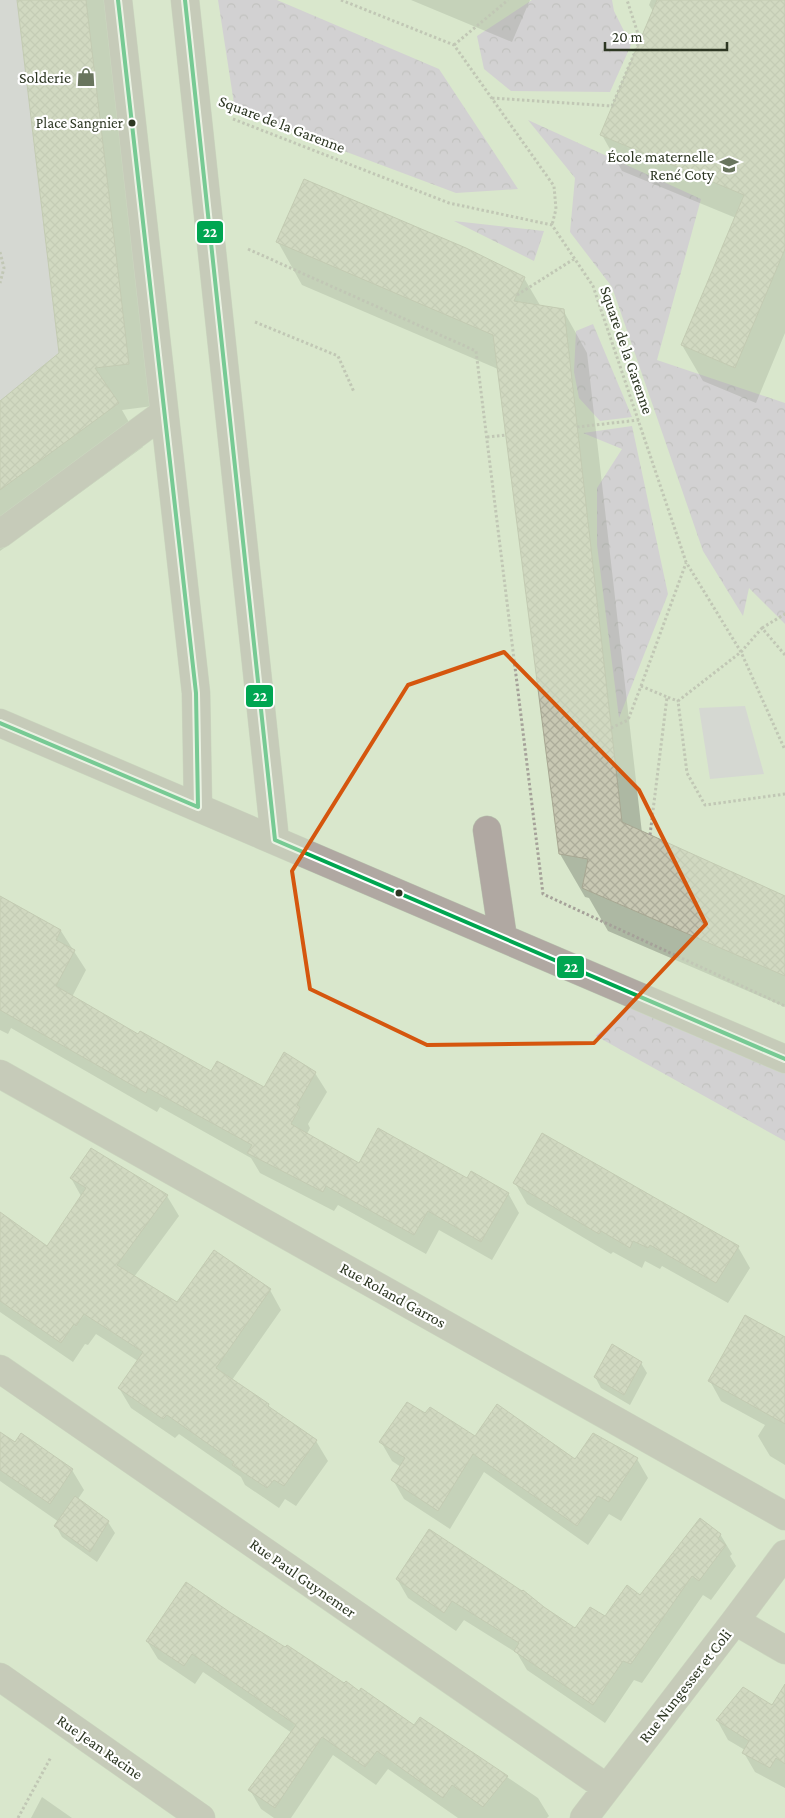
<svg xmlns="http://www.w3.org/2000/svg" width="785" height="1818" font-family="'Crimson Pro',serif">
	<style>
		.forest { fill: url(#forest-crowns) }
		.park { fill: #d1c5da }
		.shadow { fill: #0003 }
		.building { fill: url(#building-cross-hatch); stroke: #a7a792 }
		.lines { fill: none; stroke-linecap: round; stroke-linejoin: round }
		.minor-casing { stroke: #bac5b0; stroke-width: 29 }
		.path { stroke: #a5a199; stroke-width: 3; stroke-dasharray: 2.5 2.5; stroke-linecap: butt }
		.minor { stroke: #b0a8a2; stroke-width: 28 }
		.bus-1-casing { stroke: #fff; stroke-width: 8 }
		.bus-1 { stroke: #00a651; stroke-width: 4 }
		.marked { fill: none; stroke: #d5560e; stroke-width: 4; stroke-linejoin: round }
		.bus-dot { fill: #2d3723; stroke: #fff; stroke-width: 2 }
		.labels { text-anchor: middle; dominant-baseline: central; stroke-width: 4.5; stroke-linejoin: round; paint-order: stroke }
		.bus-label { font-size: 15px; fill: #2d3723; stroke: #fff; text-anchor: end }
		.poi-label { font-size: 16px; fill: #2d3723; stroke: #fff; text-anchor: end }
		.street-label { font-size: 16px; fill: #2d3723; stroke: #fff }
		.line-badge { stroke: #fff; stroke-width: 2 }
		.badge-label { font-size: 14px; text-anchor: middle; font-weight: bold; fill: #fff }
	</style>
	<defs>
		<pattern id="forest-crowns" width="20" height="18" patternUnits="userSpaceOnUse" patternTransform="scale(1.25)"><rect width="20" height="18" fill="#cbb6d9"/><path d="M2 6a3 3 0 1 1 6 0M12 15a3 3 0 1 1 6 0" fill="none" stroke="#a595b0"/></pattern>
		<pattern id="building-cross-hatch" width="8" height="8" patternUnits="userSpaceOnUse" patternTransform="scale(1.25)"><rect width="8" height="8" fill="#c8c8b3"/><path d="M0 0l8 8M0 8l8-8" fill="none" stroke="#acac9a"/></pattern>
	</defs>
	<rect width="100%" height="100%" fill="#d9e7cc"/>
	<!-- forest -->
	<path class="forest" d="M218,0h59l162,69 79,120 -62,4 -221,-83z
		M532,0h80l2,11 17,34 -21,47 -99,-1 -27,-22 -7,-33z
		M528,120l173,79 -44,161 128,43v221l-36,-36 -6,28 -40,-65 -91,-264 -42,-55 5,-54z
		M454,221l90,10 -10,30z
		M593,324l39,93 -32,4 -21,-23 -5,-26 2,-41z
		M632,426l36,168 -49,124 -22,-173v-57l25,-39 -39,-16z
		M631,1005l154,66v70l-189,-105z"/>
	<!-- park -->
	<path class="park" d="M0,0h17l42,353 -59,48z
		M745,706l19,68 -54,5 -11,-71z"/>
	<!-- shadow -->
	<path class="shadow" d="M18,0h86l49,406 -31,4 21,37 -143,104v-150l61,-48z
		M411,0h119l-18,42z
		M651,0h134v333l-29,70 -53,-22 -21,-36 54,-127 -114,-47 -20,-36 51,-124 -4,-6z
		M278,242l246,36 17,29 22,3 24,43 55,480 143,64v110l-177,-76 -19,-33 -4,-1 -25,-43 -62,-485 -196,-84z
		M0,918l61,13 25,39 -14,27 67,39 73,37 53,16 50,-16 12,19 -19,32 2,4 -3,6 52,30 109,16 40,13 11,20 -27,47 -53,-30 -13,24 -88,-49 -4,6 -74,-38 -9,-15 -91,-51 -3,5 -146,-84 -3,6 -8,-4z
		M543,1135l195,112 12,21 -22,35 -66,-37 -2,3 -15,-8 -3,7 -29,-16 -2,2 -84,-50 -12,-21z
		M71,1178l96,18 12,20 -45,61 43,27 93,-14 11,20 -49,70 36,25 3,4 45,32 12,20 -32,45 -11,-7 -6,9 -34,-23 -4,-8 -62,-43 -4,4 -44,-30 -12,-20 19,-27 -42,-27 -8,11 -3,-1 -12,18 -73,-50v-98l47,33 34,-51z
		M785,1339v126l-15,-9 -12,-20 7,-11 -44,-24 -11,-20z
		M641,1363l6,10 -17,32 -29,-17 -6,-11z
		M426,1415l49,23 100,23 18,-26 44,24 11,19 -27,43 -12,-7 -21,31 -104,-73 -34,57 -46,-30 -11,-19 8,-13 -9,-6 -11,-19z
		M0,1433l16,11 56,26 12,20 -6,9 30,23 7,11 -18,29 -35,-25 -6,-11 3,-4 -59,-41z
		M720,1534l12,20 -2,2 6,10 -25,34 -8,-5 -61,88 -8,-3 -29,43 -78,-53 -10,-17 -53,-33 -8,11 -48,-33 -11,-19 146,29 32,21 30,-11 35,-22z
		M147,1641l138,8 129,77 6,-8 118,80 11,18 -2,2h-89l-70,-49 -12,16 -43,-30 -42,63h-17l-13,-9 -11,-19 42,-57 -89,-61 -8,12 -37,-25z
		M785,1714v74l-30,-16 -11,-19 1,-3 -17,-10 -11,-20z
		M42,1797l30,21h-43h2z"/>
	<!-- building -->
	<path class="building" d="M17,0h69l43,364 -34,4 24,35 -119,87v-89l59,-48z
		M657,0h128v249l-50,119 -54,-23 63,-150 -144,-60z
		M304,179l162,69 59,29 -11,24 50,8 58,513 163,74v80l-203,-88 6,-29 -29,-5 -66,-519 -217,-93z
		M0,896l61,34 -5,10 19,10 -19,36 82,48 2,-3 71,40 6,-10 47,26 20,-35 32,20 -19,33 3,2 -9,17 68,39 19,-35 89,50 4,-7 38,22 -28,49 -53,-31 -14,24 -88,-49 -3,6 -76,-39 5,-8 -104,-57 -2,5 -146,-83z
		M542,1133l197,113 -23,37 -66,-38 -2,3 -15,-7 -3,7 -29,-17 -2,3 -86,-51z
		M91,1148l77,47 -51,70 60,37 37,-52 57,39 -55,79 53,36 -1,2 49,34 -33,46 -10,-6 -7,8 -35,-23 2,-3 -67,-47 -4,4 -45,-31 25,-36 -59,-38 -8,12 -2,-2 -13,19 -61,-42v-89l47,34 39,-58 -16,-10z
		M745,1315l40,22v87l-77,-43z
		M612,1344l30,18 -18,33 -30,-18z
		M407,1402l18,11 5,-6 45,29 22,-32 78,55 18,-26 45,25 -29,44 -11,-6 -21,30 -104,-72 -35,57 -47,-31 14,-22 -26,-16z
		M0,1432l15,10 6,-9 52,36 -23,35 -50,-34z
		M75,1496l34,25 -19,31 -36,-26z
		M700,1518l21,16 -3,5 8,6 -27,36 -7,-5 -61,88 -8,-3 -30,44 -79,-54 5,-8 -67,-42 -8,12 -48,-34 33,-50 93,62 1,-1 21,17 31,21 15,-21 15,9 22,-31 13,10z
		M186,1582l45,31 54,34 2,-2 57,38 2,-2 13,10 2,-3 53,37 6,-8 88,59 -25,31 -31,-22 -9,13 -66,-47 -12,16 -43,-30 -47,71 -27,-18 48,-65 -104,-71 -8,12 -38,-25z
		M785,1684v80l-9,-6 -6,10 -28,-15 7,-12 -33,-21 27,-33 29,18z"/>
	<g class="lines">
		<!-- minor casing -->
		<g class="minor-casing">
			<path id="minor" d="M118,0l78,693 2,114
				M185,0l90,840
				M0,534l164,-121
				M0,723l785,336
				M487,830l16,108
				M0,1074l785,442
				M0,1369l607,419
				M735,1621l50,29
				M0,1677l201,141
				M584,1818l151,-197 50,-67"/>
		</g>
		<!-- path -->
		<path class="path" d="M341,0l113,45 100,141 2,23 -4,16
			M454,45l54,-45
			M492,98l120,8 28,-66 -13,-40
			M233,119l216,84 103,22 41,61 93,276 55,90 44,98
			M248,249l228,102 67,543 242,112
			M0,252l4,16 -4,15
			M517,295l57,-36
			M255,322l83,34 16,36
			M577,427l62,-7
			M487,437l19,-2
			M762,628l23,-14
			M785,655l-23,-27 -21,24 -63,49 9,72 18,32 80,-11
			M641,686l45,-123
			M611,728l17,-8 13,-34 26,11
			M650,835l17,-138 11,4
			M18,1818l33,-61"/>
		<!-- minor -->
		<use href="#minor" class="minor"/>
		<!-- bus-1 casing -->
		<g class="bus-1-casing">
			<path id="bus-1" d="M185,0l90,840 510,219
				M0,723l198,84 -2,-114 -78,-693"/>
		</g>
		<!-- bus-1 -->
		<use href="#bus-1" class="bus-1"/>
	</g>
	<!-- marked area -->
	<path d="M0 0H785V1818H0ZM504,652l135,138 67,134 -112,119 -167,2 -117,-56 -18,-118 116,-186z" fill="#d9e7cc" fill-opacity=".55" fill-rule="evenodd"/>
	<path class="marked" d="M504,652l135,138 67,134 -112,119 -167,2 -117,-56 -18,-118 116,-186z"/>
	<!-- icons -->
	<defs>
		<g id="shop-bare" transform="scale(1.5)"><path d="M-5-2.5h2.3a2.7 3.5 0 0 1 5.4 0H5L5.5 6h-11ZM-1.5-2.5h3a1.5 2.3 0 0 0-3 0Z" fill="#69755e" stroke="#fff" stroke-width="2.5" paint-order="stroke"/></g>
		<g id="school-bare" transform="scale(1.5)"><path d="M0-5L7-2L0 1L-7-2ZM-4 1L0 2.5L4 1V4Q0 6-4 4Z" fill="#69755e" stroke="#fff" stroke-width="2.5" paint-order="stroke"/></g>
	</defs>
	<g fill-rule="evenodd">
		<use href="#shop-bare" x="86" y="77"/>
		<use href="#school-bare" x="729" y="165"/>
	</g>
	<!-- markers -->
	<g class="bus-dot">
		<circle cx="132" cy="123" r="4.5"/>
		<circle cx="399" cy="893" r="4.5"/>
	</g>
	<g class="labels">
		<!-- bus labels -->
		<g class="bus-label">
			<text x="123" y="123">Place Sangnier</text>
		</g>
		<!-- poi labels -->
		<g class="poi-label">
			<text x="71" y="77">Solderie</text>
			<text x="714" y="156">École maternelle<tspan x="714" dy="18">René Coty</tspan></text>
		</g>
		<!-- street labels -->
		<g class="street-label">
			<text transform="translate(282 124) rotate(21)">Square de la Garenne</text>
			<text transform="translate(627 350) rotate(71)">Square de la Garenne</text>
			<text transform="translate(393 1295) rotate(29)">Rue Roland Garros</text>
			<text transform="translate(303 1578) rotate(35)">Rue Paul Guynemer</text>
			<text transform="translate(685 1686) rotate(-52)">Rue Nungesser et Coli</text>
			<text transform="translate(100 1747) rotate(35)">Rue Jean Racine</text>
		</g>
	</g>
	<g class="line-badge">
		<rect x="196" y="220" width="28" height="24" rx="5" fill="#00a651"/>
		<rect x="245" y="684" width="29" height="24" rx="5" fill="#00a651"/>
		<rect x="556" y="955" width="29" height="24" rx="5" fill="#00a651"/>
	</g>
	<g class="badge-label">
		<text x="210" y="237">22</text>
		<text x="260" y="701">22</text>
		<text x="571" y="972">22</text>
	</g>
	<!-- scale -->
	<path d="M605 42v8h122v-8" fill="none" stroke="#2d3723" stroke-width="2.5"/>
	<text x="612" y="42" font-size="15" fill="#2d3723" stroke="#ffffff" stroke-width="4" paint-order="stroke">20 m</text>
</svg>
